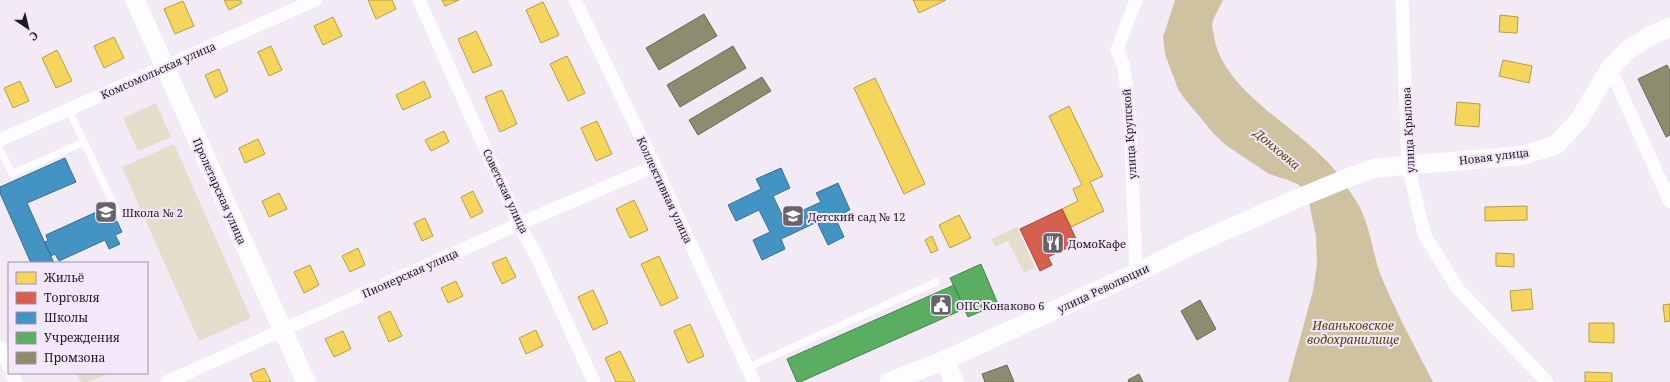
<svg xmlns="http://www.w3.org/2000/svg" width="1670" height="382" font-family="'Noto Serif',serif">
	<style>
		.green { fill: #e5dccc }
		.water { fill: #cfc2a1 }
		.homes { fill: #f6d55c; stroke: #b59d4a }
		.shops { fill: #d6604d; stroke: #9f4b40 }
		.schools { fill: #4393c3; stroke: #386f92 }
		.public { fill: #5aae61; stroke: #48824e }
		.industry { fill: #8c8c6e; stroke: #6b6a57 }
		.lines { fill: none; stroke-linecap: round; stroke-linejoin: round }
		.lane { stroke: #fdfcfe; stroke-width: 7 }
		.street { stroke: #fdfcfe; stroke-width: 13 }
		.secondary { stroke: #fdfcfe; stroke-width: 19 }
		.labels { text-anchor: middle; dominant-baseline: central; stroke-width: 4; stroke-linejoin: round; paint-order: stroke }
		.street-label { font-size: 11px; fill: #1e1a20; stroke: #f3e7fb }
		.poi-label { font-size: 11px; fill: #1e1a20; stroke: #f3e7fb; text-anchor: start }
		.water-label { font-size: 12px; font-style: italic; fill: #544300; stroke: #f3e7fb }
	</style>
	<rect width="100%" height="100%" fill="#f2ebf6"/>
	<!-- green -->
	<path class="green" d="M156,103l15,34 -33,14 -15,-33z
		M174,144l77,174 -52,23 -77,-174z
		M1017,227l18,40 -11,6 -16,-32 -13,6 -4,-8z
		M77,373h33l-21,9h-8z"/>
	<!-- water -->
	<path class="water" d="M1175,0h48c-3,7 -10,17 -11,25 0,3 2,8 2,12 10,56 85,90 120,132 8,10 17,24 24,35 13,23 14,49 23,72 15,36 34,71 52,106h-145l25,-91 4,-27 -1,-27 -8,-40 -9,-12 -11,-5 -19,-6 -42,-28 -13,-12 -30,-36 -6,-9 -13,-35 -2,-17z"/>
	<!-- homes -->
	<path class="homes" d="M224,0h16l2,3 -13,7z
		M368,0h24l4,9 -20,10z
		M442,0h17l-14,6z
		M913,0h33l-27,13z
		M183,1l11,25 -19,8 -11,-25z
		M543,2l16,33 -18,8 -15,-33z
		M1500,15l18,2 -1,16 -18,-1z
		M333,17l9,19 -19,9 -9,-19z
		M476,31l16,34 -19,8 -15,-34z
		M114,37l10,21 -20,10 -10,-22z
		M271,46l11,24 -13,6 -11,-24z
		M57,50l15,31 -16,7 -14,-30z
		M567,56l18,37 -17,8 -18,-37z
		M1503,60l29,6 -3,17 -30,-7z
		M219,69l9,22 -13,7 -10,-23z
		M875,78l50,106 -21,10 -50,-106z
		M20,81l9,20 -16,7 -9,-20z
		M424,81l7,16 -28,13 -7,-15z
		M502,90l15,34 -17,8 -15,-35z
		M1457,102l23,2 -1,23 -24,-2z
		M1069,106l34,70 -13,6 14,29 -33,16 -9,-18 16,-8 -5,-12 9,-4 -33,-69z
		M597,121l15,33 -16,7 -15,-33z
		M444,131l5,11 -18,9 -6,-11z
		M258,139l7,15 -20,9 -6,-15z
		M473,191l10,21 -12,6 -10,-21z
		M279,193l8,16 -18,8 -7,-16z
		M634,200l14,30 -18,8 -14,-29z
		M1527,206v14l-42,1v-14z
		M959,215l12,23 -21,10 -11,-23z
		M425,218l8,18 -11,5 -8,-18z
		M932,236l6,14 -7,3 -6,-13z
		M358,248l7,17 -15,7 -8,-16z
		M1496,253l18,1v13l-18,-1z
		M659,256l19,42 -17,8 -20,-42z
		M506,257l10,20 -14,7 -10,-21z
		M310,265l9,20 -15,8 -10,-21z
		M456,281l7,15 -15,7 -7,-15z
		M1531,289l2,20 -21,2 -2,-20z
		M593,290l15,33 -15,7 -15,-33z
		M1670,304v17l-5,1 -2,-17z
		M390,311l12,25 -13,6 -11,-25z
		M1589,323h25v20l-25,-1z
		M690,324l14,32 -16,7 -14,-32z
		M536,330l7,16 -17,8 -7,-16z
		M343,331l8,18 -17,8 -9,-18z
		M620,351l15,31h-19l-11,-24z
		M264,368l7,14h-17l-4,-8z
		M1585,372l27,1v9h-27z"/>
	<!-- shops -->
	<path class="shops" d="M1062,209l16,34 -30,14 4,8 -12,6 -20,-42z"/>
	<!-- schools -->
	<path class="schools" d="M65,158l11,24 -49,21 27,60h-23l-31,-70v-6z
		M781,168l9,20 -17,8 11,23 37,-17 -5,-9 22,-10 12,27 -15,7 9,20 -16,8 -11,-23 -36,17 4,10 -23,11 -9,-20 17,-8 -11,-22 -23,11 -8,-16 33,-16 -5,-10z
		M105,208l7,15 5,-2 5,11 -7,3 5,9 -11,5 -4,-9 -46,21 -4,-7 -4,2 -7,-14 4,-1 -2,-6z"/>
	<!-- public -->
	<path class="public" d="M981,264l17,40 -30,13 -18,-39z
		M954,285l10,24 -164,73h-3l-10,-23z"/>
	<!-- industry -->
	<path class="industry" d="M704,14l13,22 -58,34 -13,-22z
		M733,46l13,22 -66,39 -13,-22z
		M1667,65l3,6v64l-4,2 -28,-58z
		M762,77l9,14 -73,44 -9,-15z
		M1200,300l16,29 -19,11 -16,-29z
		M1007,365l7,17h-29l-3,-8z
		M1139,374l4,8h-14l-1,-2z"/>
	<g class="lines">
		<!-- lane -->
		<path class="lane" d="M69,110l49,104
			M0,149l12,25 72,-32
			M747,368l189,-86"/>
		<!-- street -->
		<path class="street" d="M419,0l100,224 18,33 57,125
			M575,0l80,166 99,216
			M1136,0l-19,50 7,17 6,52 6,154
			M1402,0l6,164 16,70 34,55 89,93
			M1610,68l60,134
			M0,140l315,-140
			M0,347l9,20
			M12,373l4,9
			M167,382l352,-158 136,-58"/>
		<!-- secondary -->
		<path class="secondary" d="M135,0l171,382
			M945,360l9,22
			M889,382l56,-22 191,-87 52,-26 106,-47 56,-23 26,-9 128,-11 20,-2 32,-10 23,-25 31,-52 18,-18 22,-14 20,-9"/>
	</g>
	<!-- icons -->
	<defs>
		<g id="school-square" transform="scale(1.15)"><rect x="-9" y="-9" width="18" height="18" rx="4" fill="#68636b" stroke="#f3e7fb"/><path d="M0-5L7-2L0 1L-7-2ZM-4 1L0 2.5L4 1V4Q0 6-4 4Z" fill="#fff"/></g>
		<g id="restaurant-square" transform="scale(1.15)"><rect x="-9" y="-9" width="18" height="18" rx="4" fill="#68636b" stroke="#f3e7fb"/><path d="M-5-6h1v4h1v-4h1v4h1v-4h1v5L-1.5 .5V6h-2V.5L-5-1ZM5-6V6H3V1.5H1.5Q1.5-4 5-6Z" fill="#fff"/></g>
		<g id="civic-square" transform="scale(1.15)"><rect x="-9" y="-9" width="18" height="18" rx="4" fill="#68636b" stroke="#f3e7fb"/><path d="M-.6-6.5H3V-4.5H.6V-3L4-1V1h2V6H-6V1h2V-1L-.6-3ZM-1.2 2.5V6h2.4V2.5Z" fill="#fff"/></g>
	</defs>
	<g fill-rule="evenodd">
		<use href="#school-square" x="106" y="212"/>
		<use href="#school-square" x="793" y="216"/>
		<use href="#restaurant-square" x="1053" y="243"/>
		<use href="#civic-square" x="941" y="305"/>
	</g>
	<g class="labels">
		<!-- street labels -->
		<g class="street-label">
			<text transform="translate(158 70) rotate(-24)">Комсомольская улица</text>
			<text transform="translate(1408 130) rotate(-93)">улица Крылова</text>
			<text transform="translate(1129 134) rotate(-94)">улица Крупской</text>
			<text transform="translate(1494 156) rotate(-7)">Новая улица</text>
			<text transform="translate(665 190) rotate(65)">Коллективная улица</text>
			<text transform="translate(220 191) rotate(66)">Пролетарская улица</text>
			<text transform="translate(506 191) rotate(65)">Советская улица</text>
			<text transform="translate(410 273) rotate(-24)">Пионерская улица</text>
			<text transform="translate(1103 288) rotate(-25)">улица Революции</text>
		</g>
		<!-- poi labels -->
		<g class="poi-label">
			<text x="122" y="212">Школа № 2</text>
			<text x="808" y="216">Детский сад № 12</text>
			<text x="1068" y="243">ДомоКафе</text>
			<text x="956" y="305">ОПС Конаково 6</text>
		</g>
		<!-- water labels -->
		<g class="water-label">
			<text transform="translate(1277 149) rotate(40)">Донховка</text>
			<text x="1353" y="325">Иваньковское<tspan x="1353" dy="14">водохранилище</tspan></text>
		</g>
	</g>
	<!-- legend -->
	<rect x="8" y="262" width="140" height="112" fill="#f3e7fb" stroke="#9e95a3"/>
	<rect x="16" y="272" width="20" height="12" fill="#f6d55c" stroke="#9e95a3"/>
	<text x="44" y="282" font-size="12" fill="#1e1a20">Жильё</text>
	<rect x="16" y="292" width="20" height="12" fill="#d6604d" stroke="#9e95a3"/>
	<text x="44" y="302" font-size="12" fill="#1e1a20">Торговля</text>
	<rect x="16" y="312" width="20" height="12" fill="#4393c3" stroke="#9e95a3"/>
	<text x="44" y="322" font-size="12" fill="#1e1a20">Школы</text>
	<rect x="16" y="332" width="20" height="12" fill="#5aae61" stroke="#9e95a3"/>
	<text x="44" y="342" font-size="12" fill="#1e1a20">Учреждения</text>
	<rect x="16" y="352" width="20" height="12" fill="#8c8c6e" stroke="#9e95a3"/>
	<text x="44" y="362" font-size="12" fill="#1e1a20">Промзона</text>
	<!-- north arrow -->
	<g transform="translate(28 28) rotate(145)" stroke="#f3e7fb" stroke-width="3" paint-order="stroke">
	<path d="M0-3L7 15L0 10L-7 15Z" fill="#1e1a20"/>
	<text y="-6" font-size="11" font-weight="bold" text-anchor="middle" fill="#1e1a20">С</text>
	</g>
</svg>
